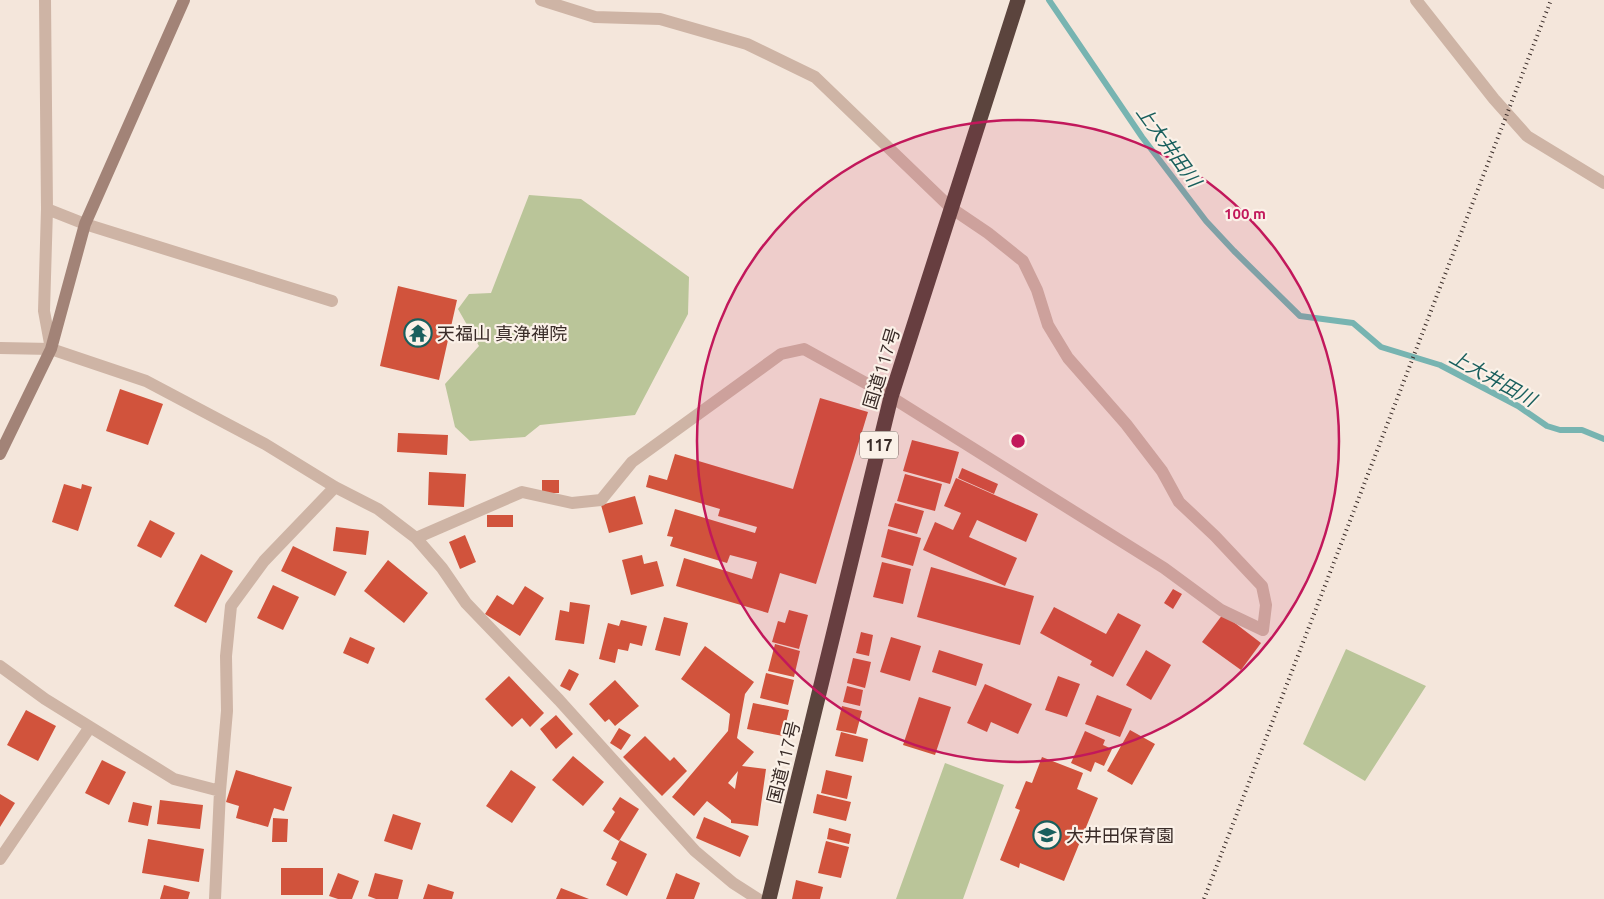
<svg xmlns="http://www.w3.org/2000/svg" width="1604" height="899" font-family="Ubuntu,'Noto Sans JP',sans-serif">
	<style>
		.green { fill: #bac599 }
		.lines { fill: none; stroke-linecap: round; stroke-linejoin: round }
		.stream { stroke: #77b4b1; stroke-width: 6 }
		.building { fill: #d1533c; fill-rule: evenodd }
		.street { stroke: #ceb4a5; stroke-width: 12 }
		.secondary { stroke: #a28377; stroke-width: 12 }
		.highway { stroke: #5b443d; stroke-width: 15 }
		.rail { stroke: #392b27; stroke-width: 4; stroke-dasharray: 1 4; stroke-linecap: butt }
		.ring { fill: none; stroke: #c2185b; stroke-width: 2.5 }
		.labels { text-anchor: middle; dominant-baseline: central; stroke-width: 4.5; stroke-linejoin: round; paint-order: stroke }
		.shield { fill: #fbf1e8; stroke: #736661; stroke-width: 1 }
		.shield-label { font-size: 16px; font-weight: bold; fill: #392b27 }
		.poi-label { font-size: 18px; fill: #392b27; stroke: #fbf1e8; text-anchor: start }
		.street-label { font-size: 18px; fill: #392b27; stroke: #fbf1e8 }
		.water-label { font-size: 19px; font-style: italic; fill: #195f5d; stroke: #fbf1e8 }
		.centre { fill: #c2185b; stroke: #fbf1e8; stroke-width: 2.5 }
		.ring-label { font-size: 15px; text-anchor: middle; font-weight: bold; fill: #c2185b; stroke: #fbf1e8; stroke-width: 4.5; stroke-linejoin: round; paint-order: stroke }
	</style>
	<rect width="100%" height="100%" fill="#f4e6db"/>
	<!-- green -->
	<path class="green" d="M529,195l52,4 108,78 -1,37 -53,101 -95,10 -15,12 -55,4 -15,-14 -10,-43 34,-38 -21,-37 11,-15 22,-1z
		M1346,649l80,37 -61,95 -62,-37z
		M945,763l59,22 -41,114h-67z"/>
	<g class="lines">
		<!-- stream -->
		<path class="stream" d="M1049,0l93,137 64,84 28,30 66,65 53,7 28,24 59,18 78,41 29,20 13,4h22l22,9"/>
	</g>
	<!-- building -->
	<path class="building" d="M398,286l59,14 -18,80 -59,-14z
		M120,389l43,15 -15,41 -42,-14z
		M820,398l48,14 -52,172 -36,-11 -12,40 -92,-27 8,-28 68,21 5,-17 -27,-7 -3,8 -57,-17 3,-9 -6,-1 8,-27 80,24 2,-6 -39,-11 2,-7 -74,-22 3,-12 18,5 8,-26 118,35z
		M398,433l50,2 -1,20 -50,-3z
		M912,440l47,12 -9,32 -47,-13z
		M962,468l36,16 -4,10 -36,-16z
		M429,472l37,2 -2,33 -36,-2z
		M905,474l37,10 -7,27 -38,-10z
		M956,478l82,36 -12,28 -49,-22 -8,17 48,21 -12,28 -82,-36 12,-28 18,8 8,-17 -17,-7z
		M542,480h17v13h-17z
		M64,484l17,5 1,-5 10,3 -14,44 -26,-9z
		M635,496l8,28 -34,9 -8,-28z
		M895,503l29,8 -7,23 -29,-8z
		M487,515h26v12h-26z
		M150,520l25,13 -14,25 -24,-12z
		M336,527l33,4 -3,24 -33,-4z
		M888,529l33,9 -8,28 -32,-9z
		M465,535l11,27 -16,7 -11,-27z
		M293,546l54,26 -12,24 -54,-25z
		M201,554l32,17 -27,52 -32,-17z
		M642,555l2,9 13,-3 7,25 -33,9 -9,-35z
		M388,560l40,33 -24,30 -40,-32z
		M882,562l29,7 -8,35 -30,-7z
		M931,567l103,29 -14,49 -103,-28z
		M273,585l26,12 -16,33 -26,-12z
		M525,586l19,12 -24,38 -35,-22 12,-19 16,10z
		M1173,589l9,5 -9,15 -9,-6z
		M570,602l20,3 -6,39 -29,-4 5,-30 9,2z
		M1054,607l52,27 12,-21 23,12 -28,52 -23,-12 2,-4 -52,-28z
		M789,610l19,5 -9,34 -27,-7 6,-21 7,2z
		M1223,614l38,29 -20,27 -39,-28z
		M664,617l24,6 -8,33 -25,-6z
		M621,620l26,6 -5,20 -12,-3 -2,8 -10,-2 -3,14 -16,-4 9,-36 11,3z
		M861,632l12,3 -4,21 -13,-3z
		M350,637l25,11 -7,16 -25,-11z
		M891,637l30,9 -11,35 -30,-9z
		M775,644l25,7 -6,26 -26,-6z
		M705,646l49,36 -9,12 -8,44 17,14 -12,14 24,3 -8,57 -27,-3v-3l-24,-19 -13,15 -22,-19 56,-66 2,-17 -49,-35zM738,771l-3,18 -7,-6z
		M939,650l44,14 -7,22 -44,-14z
		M1146,650l25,15 -20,35 -25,-15z
		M853,658l18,4 -6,26 -18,-5z
		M569,669l10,5 -9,17 -10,-5z
		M766,673l28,7 -6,25 -28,-7z
		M509,676l35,37 -14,14 -8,-9 -10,9 -27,-28z
		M1058,676l22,8 -13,33 -22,-7z
		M615,680l24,26 -24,20 -6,-7 -4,3 -16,-18z
		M985,684l47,20 -14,30 -27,-12 -4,10 -20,-9z
		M847,686l16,4 -3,16 -17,-4z
		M1097,695l35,14 -12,28 -35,-13z
		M919,697l32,10 -16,48 -32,-10z
		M753,703l36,7 -6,26 -36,-7z
		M842,706l20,5 -6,23 -20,-4z
		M26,710l30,16 -18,35 -31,-16z
		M556,715l17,19 -17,15 -16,-20z
		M619,728l12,7 -10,15 -11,-7z
		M1130,730l25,14 -23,41 -25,-14z
		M1085,731l20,9 -2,5 9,4 -8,17 -9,-4 -4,10 -20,-9z
		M841,732l27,7 -5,23 -28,-6z
		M645,736l25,25 4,-4 13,14 -25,25 -39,-39z
		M573,756l31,26 -21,24 -31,-26z
		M1042,757l41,16 -6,16 21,9 -34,83 -44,-18 -1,5 -19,-8 20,-50 -5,-2 11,-27 6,2z
		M102,760l24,12 -17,33 -24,-12z
		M236,770l56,17 -8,24 -10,-3 -6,19 -32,-9 3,-12 -13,-4z
		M511,770l25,17 -24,36 -26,-17z
		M826,770l26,6 -5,23 -26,-6z
		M0,794l15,9 -15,24z
		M817,794l34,8 -5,19 -33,-8z
		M620,797l19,12 -20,32 -16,-10 12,-19 -3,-3z
		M160,800l43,5 -3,24 -43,-5z
		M133,802l19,4 -4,20 -20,-4z
		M393,814l28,9 -9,27 -28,-9z
		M704,817l45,19 -9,21 -44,-19z
		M273,818l15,1 -1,23h-15z
		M829,828l22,6 -2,10 -22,-5z
		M148,839l56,10 -5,33 -57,-9z
		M620,840l27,14 -20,42 -21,-11 11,-23 -6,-3z
		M826,841l23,6 -8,31 -23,-5z
		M281,868h42v27h-42z
		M338,873l21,8 -7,18h-14l-9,-3z
		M375,873l28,7 -5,19h-22l-8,-3z
		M676,873l24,10 -6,16h-28z
		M796,880l27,7 -3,12h-28z
		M428,884l26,8 -2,7h-29z
		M164,885l26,7 -2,7h-28z
		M561,888l28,11h-33z"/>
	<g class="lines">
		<!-- street -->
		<path class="street" d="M45,0l2,209 -3,102 7,38
			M1416,0l78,99 33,37 77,47
			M47,209l38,15 247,77
			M0,348l51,1 95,32 119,63 70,43 43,22 38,29 26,30 24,35 93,97 136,151 38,32 25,16
			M416,538l106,-46 50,11 29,-3 31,-38 149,-108 23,-5 87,48 273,171 57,42 42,20 3,-25 -4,-19 -47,-50 -36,-34 -17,-31 -36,-47 -58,-66 -20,-33 -11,-35 -14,-29 -35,-28 -37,-25 -136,-131 -68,-33 -87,-25 -65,-2 -54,-17
			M0,666l45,33 129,80 46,12
			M0,859l90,-132
			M215,899l5,-108 7,-80 -1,-55 5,-50 33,-45 71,-74"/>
		<!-- secondary -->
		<path class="secondary" d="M0,454l51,-105 34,-125 99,-224"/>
		<!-- highway -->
		<path class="highway" d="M769,899l122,-502 127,-397"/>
		<!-- rail -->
		<path class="rail" d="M1204,899l347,-899"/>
	</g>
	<!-- distance rings -->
	<circle cx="1018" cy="441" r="321" fill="#c2185b" fill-opacity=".12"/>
	<circle class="ring" cx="1018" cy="441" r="321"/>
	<!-- icons -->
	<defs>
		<g id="temple-ring" transform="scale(1.4375)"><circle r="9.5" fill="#fbf1e8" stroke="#195f5d" stroke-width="1.5"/><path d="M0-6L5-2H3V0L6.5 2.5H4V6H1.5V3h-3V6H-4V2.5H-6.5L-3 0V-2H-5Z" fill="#195f5d"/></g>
		<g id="school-ring" transform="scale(1.4375)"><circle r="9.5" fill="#fbf1e8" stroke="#195f5d" stroke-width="1.5"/><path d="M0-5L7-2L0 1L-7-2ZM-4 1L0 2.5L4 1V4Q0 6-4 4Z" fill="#195f5d"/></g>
	</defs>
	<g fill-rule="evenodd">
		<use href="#temple-ring" x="418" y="333"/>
		<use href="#school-ring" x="1047" y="835"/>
	</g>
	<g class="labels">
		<!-- shield labels -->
		<rect class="shield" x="860" y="431.5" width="38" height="27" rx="4"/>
		<g class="shield-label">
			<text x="879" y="445">117</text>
		</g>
		<!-- poi labels -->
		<g class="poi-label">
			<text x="437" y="333">天福山 真浄禅院</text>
			<text x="1066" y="835">大井田保育園</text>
		</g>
		<!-- street labels -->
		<g class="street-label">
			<text transform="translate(881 368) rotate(-73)">国道117号</text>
			<text transform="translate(783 762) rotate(-76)">国道117号</text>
		</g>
		<!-- water labels -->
		<g class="water-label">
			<text transform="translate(1169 146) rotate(54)">上大井田川</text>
			<text transform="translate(1493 378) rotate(29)">上大井田川</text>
		</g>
	</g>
	<circle cx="1018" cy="441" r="8" class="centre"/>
	<g class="ring-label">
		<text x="1245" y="219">100 m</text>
	</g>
</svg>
